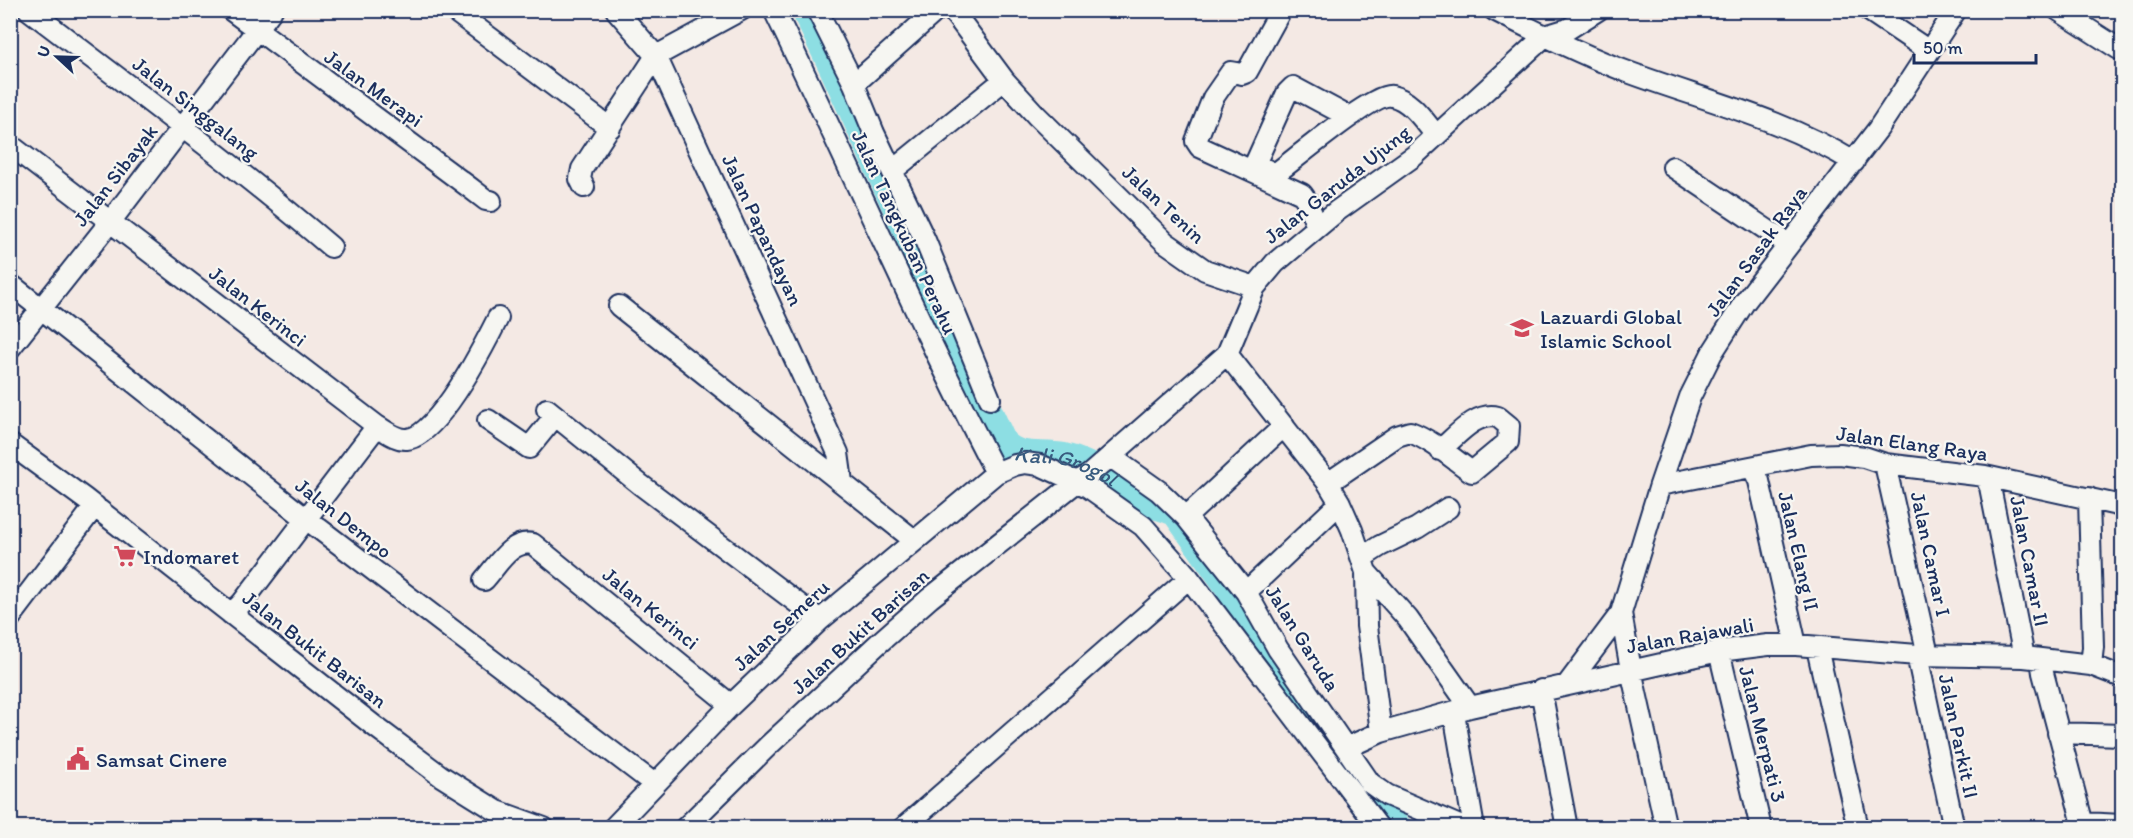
<svg xmlns="http://www.w3.org/2000/svg" width="2133" height="838" font-family="Itim,sans-serif">
	<style>
		.lines { fill: none; stroke-linecap: round; stroke-linejoin: round }
		.river { stroke: #8ddee3; stroke-width: 28 }
		.minor-casing { stroke: #1b2f5e; stroke-width: 24 }
		.minor { stroke: #f6f6f2; stroke-width: 20 }
		.labels { text-anchor: middle; dominant-baseline: central; stroke-width: 4.5; stroke-linejoin: round; paint-order: stroke }
		.street-label { font-size: 21px; fill: #1b2f5e; stroke: #f6f6f2 }
		.poi-label { font-size: 21px; fill: #1b2f5e; stroke: #f6f6f2; text-anchor: start }
		.water-label { font-size: 22px; font-style: italic; fill: #385b7f; stroke: #f6f6f2 }
	</style>
	<rect width="100%" height="100%" fill="#f4e9e4"/>
	<filter id="ink" filterUnits="userSpaceOnUse"><feTurbulence type="fractalNoise" baseFrequency=".0167" numOctaves="2"/><feDisplacementMap in="SourceGraphic" scale="12" xChannelSelector="R" yChannelSelector="G"/><feConvolveMatrix kernelMatrix="1 2 1 2 8 2 1 2 1" color-interpolation-filters="sRGB"/></filter>
	<g filter="url(#ink)">
		<g class="lines">
			<!-- river -->
			<path class="river" id="s1" d="M805,10l29,60 169,373c18,18 38,9 61,14 23,6 44,18 63,30 7,5 15,12 23,16 8,4 17,5 26,10l52,73 125,199 24,28 21,15"/>
			<!-- minor casing -->
			<g class="minor-casing">
				<path id="minor" d="M29,10c102,78 205,154 302,237
					M231,10l238,177 17,13 5,1
					M453,10l157,118
					M616,10l40,46 182,397 4,29
					M774,10c75,154 143,311 222,463
					M817,10l37,74 20,49 51,107 65,159
					M952,10l52,70 32,35 129,127 40,28 50,17
					M1281,10l-34,62 -5,2 -11,-2 -18,26 -17,43 4,6 102,47 5,7 10,26
					M1494,10c44,23 88,45 134,62 76,28 156,47 226,90
					M1868,10l61,41
					M2058,10l61,39
					M854,84l83,-74
					M1349,117l-56,-30 -6,6 -32,71 20,10c19,-14 99,-82 117,-78 19,4 32,25 44,39
					M10,145l367,281
					M1673,167l115,77
					M892,171l112,-91
					M584,187l-4,-8 2,-10 74,-113 85,-46
					M10,284l295,234 348,265
					M619,306l295,234
					M10,348l100,-126 162,-212
					M1227,354l101,129 12,20 12,27 14,42 42,47 62,88
					M547,409l94,76 179,135
					M488,420l41,28 26,-32
					M10,444l75,55 288,226 68,51 56,35 47,17
					M1111,457l48,34 27,26 60,75 32,57 92,134 17,12 77,33
					M1885,464l43,191
					M1753,468l6,13 37,164
					M1985,476l5,11 34,170
					M1328,483l69,-47 13,-4c22,8 43,27 62,40l36,-30 1,-16 -11,-9c-23,-6 -42,20 -58,33
					M1660,485l151,-30 29,-1 24,3 21,7 100,12 137,30
					M2089,498l4,149 -2,18
					M1186,517l98,-91
					M1363,557l17,-11 37,-18 31,-20
					M1366,572l1,54 14,106
					M484,580c13,-14 27,-41 49,-36l198,161
					M1246,592l94,-89
					M1621,613l10,57 35,158
					M231,614l11,-11 135,-177c9,5 19,14 30,13 31,-2 78,-95 91,-121
					M10,618l85,-112
					M1817,648l41,180
					M1719,651l42,177
					M1917,655l37,173
					M2041,659l2,14 41,155
					M1567,685l54,-72 39,-128 30,-88 22,-44 32,-50 134,-174 78,-119
					M1541,690l26,138
					M1454,713l20,115
					M2058,733l64,2
					M1346,748l35,-16 89,-25 249,-56 49,-6h28l121,10 107,2 67,8 31,12
					M2083,823l39,2
					M613,828l118,-123 89,-85 176,-147 19,-8 10,-2 15,2 48,22 55,39 46,52 190,250
					M685,828l84,-83 111,-103 50,-44 148,-117 11,-6 138,-121 28,-67 20,-24 62,-52 77,-55 131,-120 23,-7 30,-19
					M903,828l286,-250"/>
			</g>
			<!-- minor -->
			<use href="#minor" class="minor"/>
		</g>
	</g>
	<!-- icons -->
	<defs>
		<g id="school-bare" transform="scale(1.8)"><path d="M0-5L7-2L0 1L-7-2ZM-4 1L0 2.5L4 1V4Q0 6-4 4Z" fill="#d1495b" stroke="#f6f6f2" stroke-width="2.5" paint-order="stroke"/></g>
		<g id="supermarket-bare" transform="scale(1.8)"><path d="M-6-5.5h2.5l.6 2H6L4.5 2H-2.5L-4.4-4H-6ZM-1.5 3.2a1.3 1.3 0 1 0 .1 0ZM3 3.2a1.3 1.3 0 1 0 .1 0Z" fill="#d1495b" stroke="#f6f6f2" stroke-width="2.5" paint-order="stroke"/></g>
		<g id="civic-bare" transform="scale(1.8)"><path d="M-.6-6.5H3V-4.5H.6V-3L4-1V1h2V6H-6V1h2V-1L-.6-3ZM-1.2 2.5V6h2.4V2.5Z" fill="#d1495b" stroke="#f6f6f2" stroke-width="2.5" paint-order="stroke"/></g>
	</defs>
	<g fill-rule="evenodd">
		<use href="#school-bare" x="1522" y="328"/>
		<use href="#supermarket-bare" x="125" y="556"/>
		<use href="#civic-bare" x="78" y="759"/>
	</g>
	<g class="labels">
		<!-- street labels -->
		<g class="street-label">
			<text transform="translate(374 88) rotate(36)">Jalan Merapi</text>
			<text transform="translate(196 108) rotate(38)">Jalan Singgalang</text>
			<text transform="translate(115 175) rotate(-52)">Jalan Sibayak</text>
			<text transform="translate(1337 184) rotate(-38)">Jalan Garuda Ujung</text>
			<text transform="translate(1164 204) rotate(43)">Jalan Tenin</text>
			<text transform="translate(763 230) rotate(65)">Jalan Papandayan</text>
			<text transform="translate(905 232) rotate(65)">Jalan Tangkuban Perahu</text>
			<text transform="translate(1756 251) rotate(-54)">Jalan Sasak Raya</text>
			<text transform="translate(258 306) rotate(38)">Jalan Kerinci</text>
			<text transform="translate(1912 443) rotate(8)">Jalan Elang Raya</text>
			<text transform="translate(344 518) rotate(38)">Jalan Dempo</text>
			<text transform="translate(1799 551) rotate(77)">Jalan Elang II</text>
			<text transform="translate(1931 554) rotate(78)">Jalan Camar I</text>
			<text transform="translate(2030 561) rotate(79)">Jalan Camar II</text>
			<text transform="translate(651 608) rotate(39)">Jalan Kerinci</text>
			<text transform="translate(781 625) rotate(-43)">Jalan Semeru</text>
			<text transform="translate(860 631) rotate(-42)">Jalan Bukit Barisan</text>
			<text transform="translate(1690 635) rotate(-10)">Jalan Rajawali</text>
			<text transform="translate(1303 638) rotate(58)">Jalan Garuda</text>
			<text transform="translate(315 649) rotate(38)">Jalan Bukit Barisan</text>
			<text transform="translate(1763 734) rotate(76)">Jalan Merpati 3</text>
			<text transform="translate(1959 736) rotate(78)">Jalan Parkit II</text>
		</g>
		<!-- poi labels -->
		<g class="poi-label">
			<text x="1540" y="316">Lazuardi Global<tspan x="1540" dy="24">Islamic School</tspan></text>
			<text x="143" y="556">Indomaret</text>
			<text x="96" y="759">Samsat Cinere</text>
		</g>
		<!-- water labels -->
		<g class="water-label">
			<text stroke="none"><textPath href="#s1" startOffset="544">Kali Grogol</textPath></text>
		</g>
	</g>
	<!-- margin -->
	<rect width="2133" height="838" fill="none" stroke="#f6f6f2" stroke-width="36"/>
	<rect x="18" y="18" width="2097" height="802" fill="none" stroke="#1b2f5e" stroke-width="2" filter="url(#ink)"/>
	<!-- north arrow -->
	<g transform="translate(57 57) rotate(292)" stroke="#f6f6f2" stroke-width="4.5" paint-order="stroke">
	<path d="M0-4.5L10 22L0 15L-10 22Z" fill="#1b2f5e"/>
	<text y="-9" font-size="16" font-weight="bold" text-anchor="middle" fill="#1b2f5e">U</text>
	</g>
	<!-- scale -->
	<path d="M1914 54v9h122v-9" fill="none" stroke="#1b2f5e" stroke-width="3"/>
	<text x="1923" y="54" font-size="18" fill="#1b2f5e" stroke="#f6f6f2" stroke-width="4.5" paint-order="stroke">50 m</text>
</svg>
